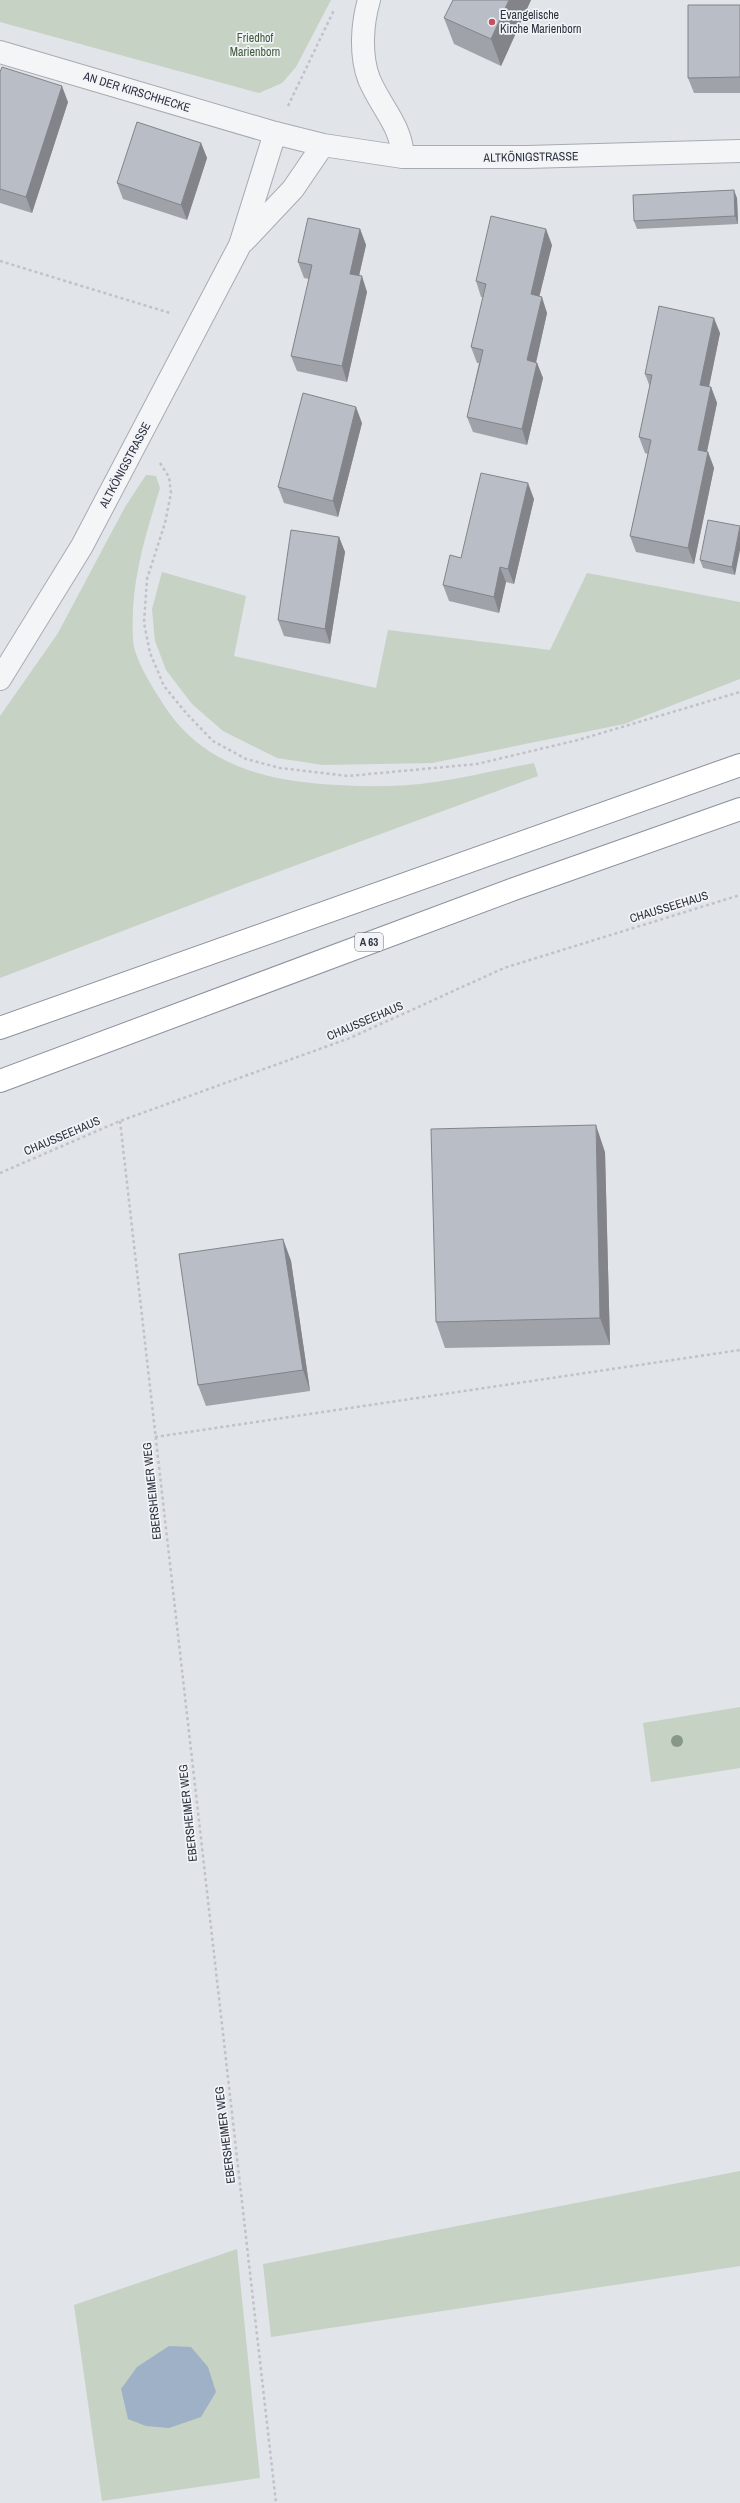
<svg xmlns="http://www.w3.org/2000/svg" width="740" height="2503" font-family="'Archivo Narrow',sans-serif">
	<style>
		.green { fill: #c6d2c3 }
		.water { fill: #9fb1c6 }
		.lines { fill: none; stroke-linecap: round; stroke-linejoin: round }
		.minor-casing { stroke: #a7abb3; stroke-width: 24 }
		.tertiary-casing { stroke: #a7abb3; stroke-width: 24 }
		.motorway-casing { stroke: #8a919e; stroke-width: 24 }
		.path { stroke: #c0c2c7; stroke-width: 2.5; stroke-dasharray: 3 3; stroke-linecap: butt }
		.minor { stroke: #f4f5f7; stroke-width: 22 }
		.tertiary { stroke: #f4f5f7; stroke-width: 22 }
		.motorway { stroke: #fff; stroke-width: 22 }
		.tree { fill: #879888 }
		.wall { fill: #9fa3a9 }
		.shaded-wall { fill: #82848a }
		.building { fill: #b9bdc5; stroke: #82848a }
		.poi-dot { fill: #c4505e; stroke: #f1f3f6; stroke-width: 1.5 }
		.labels { text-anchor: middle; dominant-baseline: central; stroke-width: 3.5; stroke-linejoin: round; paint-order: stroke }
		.shield { fill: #f1f3f6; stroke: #666c76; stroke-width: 1 }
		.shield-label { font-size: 11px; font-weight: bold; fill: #2b323f }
		.poi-label { font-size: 12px; fill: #2b323f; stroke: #f1f3f6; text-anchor: start }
		.park-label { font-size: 12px; fill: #3e5a39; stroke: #f1f3f6 }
		.street-label { font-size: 12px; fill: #2b323f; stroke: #f1f3f6 }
	</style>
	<rect width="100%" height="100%" fill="#e1e4e9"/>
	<!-- green -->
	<path class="green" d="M0,0h331l-35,67 -14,16 -23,10 -259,-71z
		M146,475l10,1 4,12c-16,52 -30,96 -27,151 0,17 18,46 27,60 40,67 105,82 178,86 32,2 65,2 97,-3 33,-5 66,-13 99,-19l4,13 -293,108 -245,94v-262l58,-83 67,-126z
		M162,572l84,24 -12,60 142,32 12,-58 162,20 37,-77 153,29v77l-116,45 -192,39 -109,2 -46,-7 -54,-27 -31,-27 -26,-34 -11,-29 -3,-32z
		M740,1707v61l-89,14 -8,-59z
		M740,2171v95l-469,71 -8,-73z
		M237,2249l23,229 -158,23 -28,-196z"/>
	<!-- water -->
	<path class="water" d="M169,2346l22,1 17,20 8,25 -15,25 -32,11 -23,-2 -18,-7 -7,-30 16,-22z"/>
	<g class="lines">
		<!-- minor casing -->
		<g class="minor-casing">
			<path id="minor" d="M369,0c-7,24 -9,55 0,79 12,29 32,45 34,78
				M0,52l275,81"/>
		</g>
		<!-- tertiary casing -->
		<g class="tertiary-casing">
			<path id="tertiary" d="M244,241l49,-52 30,-44
				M0,679l82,-133 158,-301 35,-112 48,12 80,12h124l213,-6"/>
		</g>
		<!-- motorway casing -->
		<g class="motorway-casing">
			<path id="motorway" d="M0,1028l740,-263
				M0,1081l514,-192 226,-80"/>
		</g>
		<!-- path -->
		<path class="path" d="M288,106l46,-96
			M0,261l170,52
			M160,463l9,14 2,16 -6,30 -18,56 -3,44 6,30 14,33 22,27 27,28 33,18 34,9 68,8 129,-12 101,-24 162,-48
			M120,1121l156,1382
			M0,1173l120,-52 230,-83 154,-70 236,-73
			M155,1437l585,-87"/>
		<!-- minor -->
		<use href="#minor" class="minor"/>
		<!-- tertiary -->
		<use href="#tertiary" class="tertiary"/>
		<!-- motorway -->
		<use href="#motorway" class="motorway"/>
	</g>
	<!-- trees -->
	<circle class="tree" cx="677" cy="1741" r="6"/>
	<!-- wall -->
	<path class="wall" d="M531,0l-30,66 -47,-22 -10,-26z
		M740,5v88h-46l-6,-15z
		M0,72l68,30 -36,111 -32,-10z
		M201,143l6,15 -20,62 -64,-21 -6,-16z
		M737,198l1,26 -101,5 -3,-8z
		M360,229l6,16 -7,31 8,16 -20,90 -50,-11 -6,-15 18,-77 -5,-1 -6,-16z
		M552,245l-13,52 8,16 -11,49 1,1 6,15 -16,67 -54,-13 -6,-15 12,-54h-2l-6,-16 12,-50h-2l-5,-16z
		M720,333l-11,54h2l6,16 -10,49h1l6,16 -20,96 -58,-12 -6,-16 18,-82 -3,-1 -6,-16 11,-50 -5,-13z
		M362,423l-24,94 -54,-14 -6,-16z
		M534,499l-20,85 -8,-2 -7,31 -50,-12 -6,-16 18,-27z
		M740,526l-5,49 -32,-7 -3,-8z
		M339,537l6,15 -15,92 -46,-8 -6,-16z
		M605,1152l5,193 -165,3 -9,-26z
		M283,1239l8,22 19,130 -104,15 -8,-21z"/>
	<!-- shaded-wall -->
	<path class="shaded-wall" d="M509,0h22l-30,66 -10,-27z
		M62,86l6,16 -36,111 -6,-16z
		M201,143l6,15 -20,62 -6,-15z
		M734,190l3,8 1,26 -3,-8z
		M360,229l6,16 -10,44 -6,-15z
		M546,229l6,16 -16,65 -5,-16z
		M362,276l5,16 -20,90 -5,-16z
		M542,297l5,16 -14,63 -6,-16z
		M714,318l6,15 -14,68 -6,-16z
		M537,363l6,15 -16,67 -5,-16z
		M711,387l6,16 -13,62 -6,-15z
		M356,407l6,16 -24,94 -5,-16z
		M708,452l6,16 -20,96 -6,-16z
		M528,483l6,16 -20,85 -6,-15z
		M740,527v23l-5,25 -3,-8z
		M339,537l6,15 -15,92 -5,-15z
		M500,567l6,15 -7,31 -5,-16z
		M596,1125l9,27 5,193 -10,-27z
		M283,1239l8,22 19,130 -7,-21z"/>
	<!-- building -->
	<path class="building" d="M453,0h56l-18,39 -47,-21z
		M688,5h52v72l-52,1z
		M2,67l60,19 -36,111 -26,-8v-117z
		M137,122l64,21 -20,62 -64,-22z
		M734,190l1,26 -101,5 -1,-26z
		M491,216l55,13 -15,65 11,3 -15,63 10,3 -15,66 -55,-12 16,-67 -12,-3 15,-63 -10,-3z
		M308,218l52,11 -10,45 12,2 -20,90 -51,-10 21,-91 -14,-3z
		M659,306l55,12 -14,67 11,2 -13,63 10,2 -20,96 -58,-12 21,-96 -12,-3 13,-62 -7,-1z
		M303,393l53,14 -23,94 -55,-14z
		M481,473l47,10 -20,86 -8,-2 -6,30 -51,-12 7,-30 11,3z
		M708,520l32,6 -8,41 -32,-7z
		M291,530l48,7 -14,92 -47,-9z
		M596,1125l4,193 -164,4 -5,-193z
		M283,1239l20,131 -105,15 -19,-131z"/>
	<!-- markers -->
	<circle class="poi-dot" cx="492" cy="22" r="4"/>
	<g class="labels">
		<!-- shield labels -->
		<rect class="shield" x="355" y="933" width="28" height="18" rx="3"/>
		<g class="shield-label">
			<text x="369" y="942">A 63</text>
		</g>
		<!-- poi labels -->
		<g class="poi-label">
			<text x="500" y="15">Evangelische<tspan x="500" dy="14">Kirche Marienborn</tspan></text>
		</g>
		<!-- park labels -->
		<g class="park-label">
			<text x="255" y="38">Friedhof<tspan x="255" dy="14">Marienborn</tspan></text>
		</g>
		<!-- street labels -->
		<g class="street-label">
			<text transform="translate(137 92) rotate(17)">AN DER KIRSCHHECKE</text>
			<text transform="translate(531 157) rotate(-1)">ALTKÖNIGSTRASSE</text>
			<text transform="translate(125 465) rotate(-62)">ALTKÖNIGSTRASSE</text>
			<text transform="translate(669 907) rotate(-17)">CHAUSSEEHAUS</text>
			<text transform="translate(365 1021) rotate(-23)">CHAUSSEEHAUS</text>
			<text transform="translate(62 1136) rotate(-23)">CHAUSSEEHAUS</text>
			<text transform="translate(152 1491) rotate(-96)">EBERSHEIMER WEG</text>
			<text transform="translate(188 1813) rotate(-96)">EBERSHEIMER WEG</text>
			<text transform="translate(225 2135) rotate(-97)">EBERSHEIMER WEG</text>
		</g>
	</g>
</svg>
